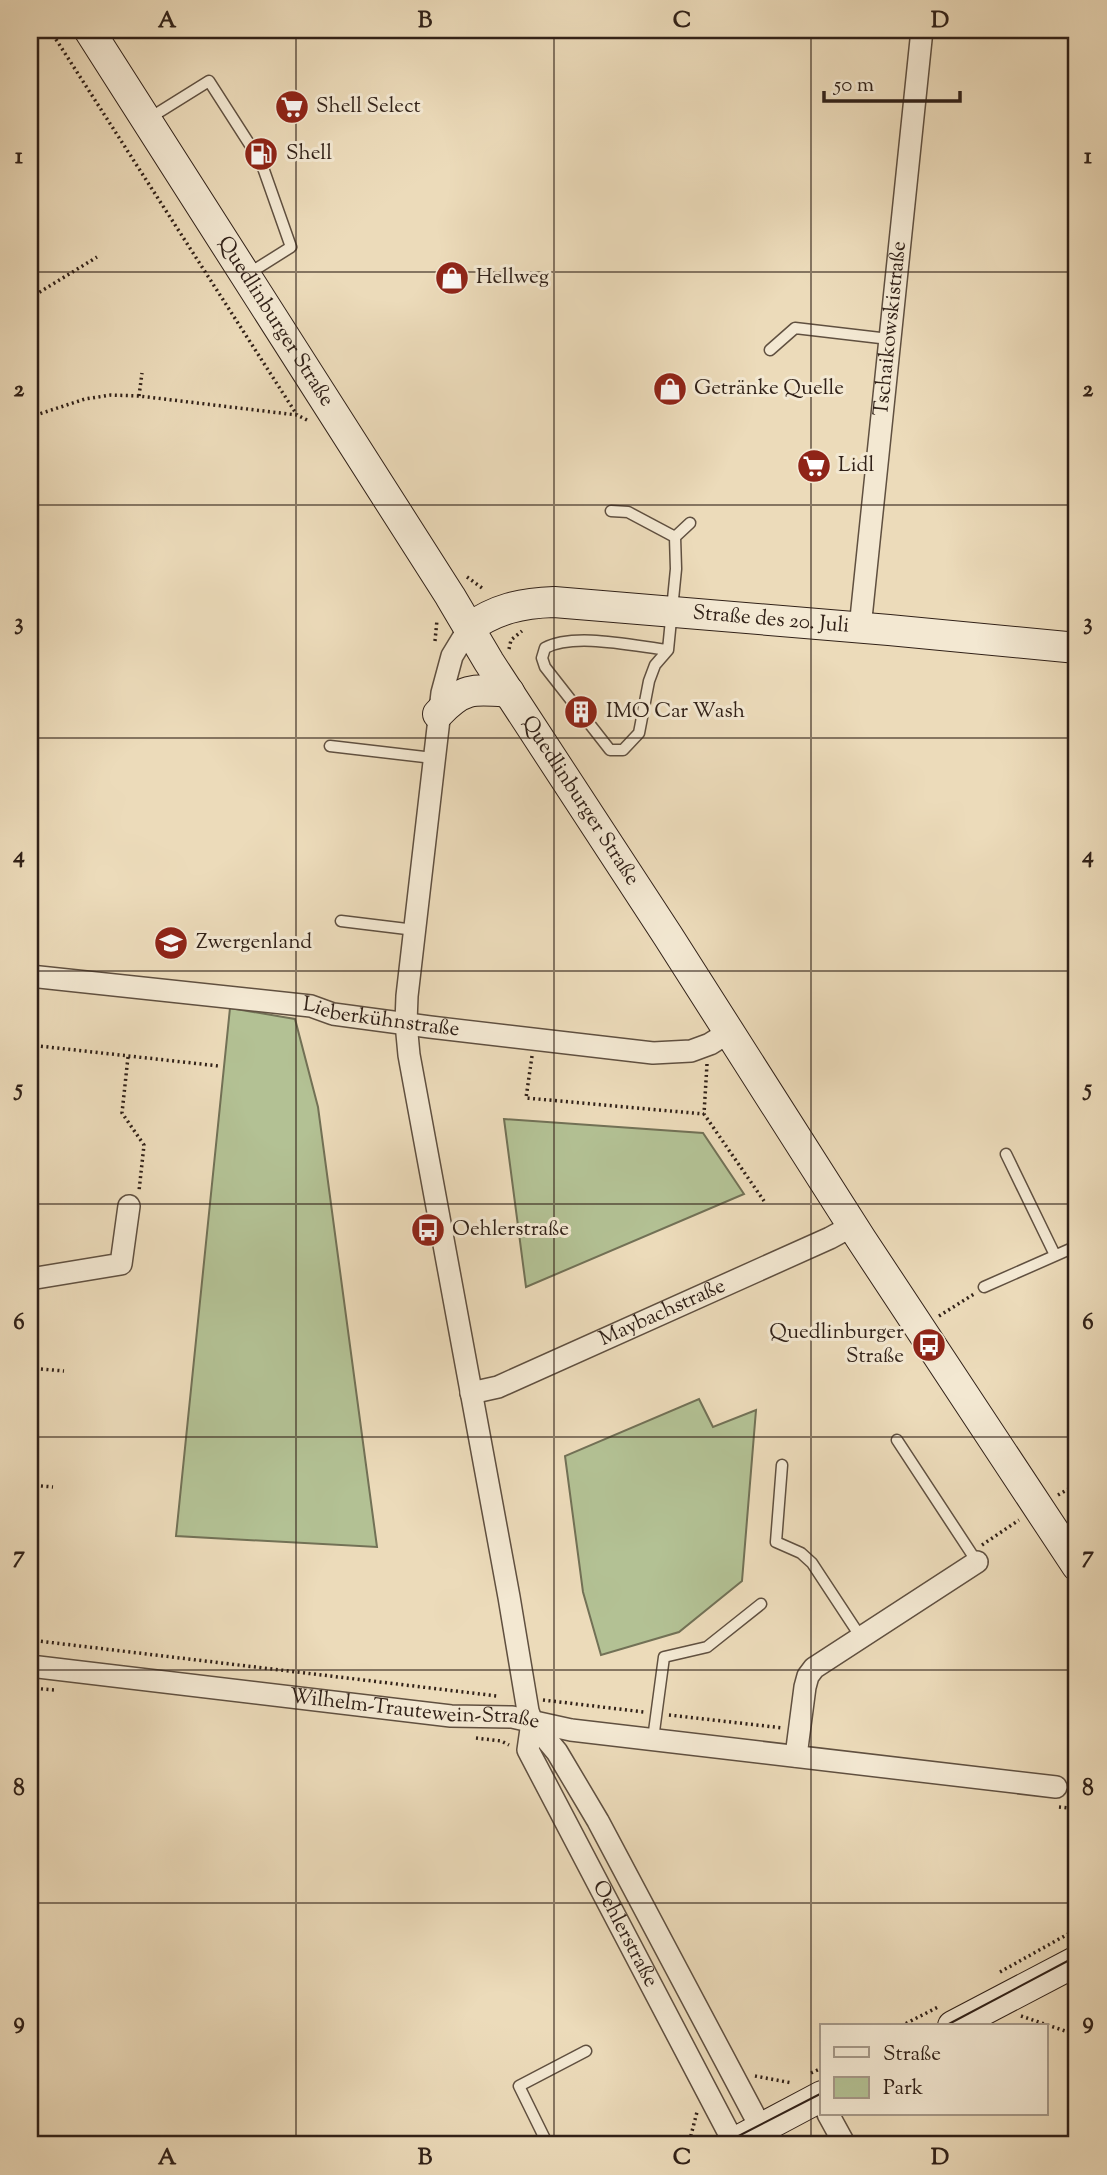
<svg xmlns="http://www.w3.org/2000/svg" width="1107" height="2175" font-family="'Sorts Mill Goudy',serif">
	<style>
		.green { fill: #b3c194; stroke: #727156; stroke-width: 2 }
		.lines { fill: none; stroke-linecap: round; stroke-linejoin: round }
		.lane-casing { stroke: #605040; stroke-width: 13 }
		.street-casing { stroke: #605040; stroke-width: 24 }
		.secondary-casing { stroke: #312118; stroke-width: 32 }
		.path { stroke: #312118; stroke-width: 3.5; stroke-dasharray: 2 3.5; stroke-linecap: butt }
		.lane { stroke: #f3e8d2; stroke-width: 10 }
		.street { stroke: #f3e8d2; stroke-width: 21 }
		.secondary { stroke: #f3e8d2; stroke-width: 30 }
		.tram { stroke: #312118; stroke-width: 2 }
		.grid { fill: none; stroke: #312118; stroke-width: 2; stroke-opacity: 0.55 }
		.labels { text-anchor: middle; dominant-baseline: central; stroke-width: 6; stroke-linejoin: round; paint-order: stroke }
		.poi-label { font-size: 21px; fill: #312118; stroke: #f3e8d2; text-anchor: start }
		.street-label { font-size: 21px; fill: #312118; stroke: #f3e8d2 }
		.neatline { fill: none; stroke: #312118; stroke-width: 2.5 }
		.grid-label { font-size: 23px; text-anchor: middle; font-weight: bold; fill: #312118 }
	</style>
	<rect width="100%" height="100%" fill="#ecdbba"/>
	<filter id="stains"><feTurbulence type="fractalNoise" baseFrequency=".00286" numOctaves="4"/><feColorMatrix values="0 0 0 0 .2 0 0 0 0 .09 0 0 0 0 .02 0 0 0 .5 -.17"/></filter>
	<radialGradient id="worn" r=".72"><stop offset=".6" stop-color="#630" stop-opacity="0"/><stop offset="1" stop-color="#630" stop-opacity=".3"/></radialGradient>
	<!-- green -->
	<path class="green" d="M230,1008l65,11 23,88 59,440 -201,-11z
		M504,1119l199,14 41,61 -218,93z
		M699,1399l14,28 43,-17 -14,171 -63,51 -78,23 -18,-63 -18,-136z"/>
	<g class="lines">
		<!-- lane casing -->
		<g class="lane-casing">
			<path id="lane" d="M148,119l61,-38 52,81 30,85 -43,27
				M770,350l25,-22 94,11
				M611,511l17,1 47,25 1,32 -8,81 -13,15 -6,16 -10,52 -16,17h-13l-65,-83 -3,-9 3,-10c29,-16 89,-2 123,2
				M675,537l15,-14
				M330,746l103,12
				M341,921l74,9
				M1006,1154l49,101
				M984,1287l93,-41
				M897,1440l80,122
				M782,1465l-6,77 25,11 11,10 48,73
				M653,1739l11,-82 43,-10 54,-43
				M548,2145l-29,-59 67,-35"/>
		</g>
		<!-- street casing -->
		<g class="street-casing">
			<g id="street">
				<path d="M469,628l-17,28 -10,37 -35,303 -1,27 3,32 100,542 19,114 4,11 25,30 41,69 163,307"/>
				<path id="s1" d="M860,628l62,-598"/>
				<path id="s2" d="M30,976l281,30 22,8 97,13 223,26 38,-2 19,-7 19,-12"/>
				<path d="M30,1279l91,-15 8,-58"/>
				<path id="s3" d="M471,1393l27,-6 332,-149 22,-12"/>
				<path id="s4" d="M30,1666l421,50 61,1 59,13 485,57"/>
				<path id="s5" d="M532,1722l-4,28 206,393"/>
				<path d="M796,1756l9,-69 3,-11 6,-8 163,-106"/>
				<path d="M828,2114l17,31"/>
			</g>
		</g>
		<!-- secondary casing -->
		<g class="secondary-casing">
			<g id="secondary">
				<path id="s6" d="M89,30l361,566 39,66 179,274 193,303 216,327"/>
				<path id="s7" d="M469,628c27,-19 52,-25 85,-26l335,28 188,18"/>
				<path d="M438,714c25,-27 36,-25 71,-22"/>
				<path d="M953,2026l124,-65"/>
				<path d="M730,2145l92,-49"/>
			</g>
		</g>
		<!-- path -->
		<path class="path" d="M50,30l247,385
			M30,298l67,-41
			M139,396l3,-23
			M30,417l55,-18 26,-4 28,1 158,19 12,6
			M467,577l15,11
			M435,641l2,-21
			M509,649l2,-9 11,-9
			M30,1045l189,21
			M532,1056l-6,42 178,16
			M128,1057l-6,56 22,32 -5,46
			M707,1064l-3,50 60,87
			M939,1316l35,-22
			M30,1368l34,3
			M30,1485l23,2
			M1058,1495l19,-11
			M982,1545l37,-25
			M1070,1588l7,11
			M30,1640l467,56
			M30,1688l25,2
			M543,1700l101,12
			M669,1715l114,13
			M476,1738l25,3 8,4
			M1059,1807l18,2
			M1000,1972l77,-43
			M1021,2016l56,19
			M901,2026l37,-19
			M811,2073l11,-5
			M755,2076l37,7
			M678,2145l12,-6 7,-27"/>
		<!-- lane -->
		<use href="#lane" class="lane"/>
		<!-- street -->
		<use href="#street" class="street"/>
		<!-- secondary -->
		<use href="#secondary" class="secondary"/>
		<!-- tram -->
		<path class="tram" d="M945,2026l132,-70
			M721,2145l101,-52"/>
	</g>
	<!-- grid -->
	<path class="grid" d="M296,30v2115M554,30v2115M811,30v2115M30,272h1047M30,505h1047M30,738h1047M30,971h1047M30,1204h1047M30,1437h1047M30,1670h1047M30,1903h1047"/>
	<!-- icons -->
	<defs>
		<g id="supermarket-disc" transform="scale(1.75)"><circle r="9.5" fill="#8f2418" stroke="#f3e8d2"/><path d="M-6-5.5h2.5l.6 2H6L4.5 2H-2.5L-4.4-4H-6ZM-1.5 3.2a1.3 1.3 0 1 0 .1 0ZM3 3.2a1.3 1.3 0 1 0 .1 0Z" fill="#fff"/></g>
		<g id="fuel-disc" transform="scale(1.75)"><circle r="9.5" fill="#8f2418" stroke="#f3e8d2"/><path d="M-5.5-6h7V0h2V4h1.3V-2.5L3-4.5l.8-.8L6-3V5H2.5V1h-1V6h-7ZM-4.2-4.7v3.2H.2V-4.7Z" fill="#fff"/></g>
		<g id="shop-disc" transform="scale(1.75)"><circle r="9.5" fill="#8f2418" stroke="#f3e8d2"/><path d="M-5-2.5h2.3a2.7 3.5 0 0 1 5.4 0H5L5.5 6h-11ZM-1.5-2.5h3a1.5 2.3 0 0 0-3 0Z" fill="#fff"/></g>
		<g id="building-disc" transform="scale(1.75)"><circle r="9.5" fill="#8f2418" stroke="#f3e8d2"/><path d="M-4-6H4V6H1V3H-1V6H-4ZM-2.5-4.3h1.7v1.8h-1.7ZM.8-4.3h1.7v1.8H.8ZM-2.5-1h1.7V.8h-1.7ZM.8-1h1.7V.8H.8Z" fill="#fff"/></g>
		<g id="school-disc" transform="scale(1.75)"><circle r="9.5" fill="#8f2418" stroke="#f3e8d2"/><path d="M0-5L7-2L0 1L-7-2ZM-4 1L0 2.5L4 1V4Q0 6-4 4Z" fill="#fff"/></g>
		<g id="bus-disc" transform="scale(1.75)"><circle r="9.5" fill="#8f2418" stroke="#f3e8d2"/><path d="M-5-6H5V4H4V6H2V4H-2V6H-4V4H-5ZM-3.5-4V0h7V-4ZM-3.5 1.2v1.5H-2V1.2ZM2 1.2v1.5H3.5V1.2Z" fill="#fff"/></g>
	</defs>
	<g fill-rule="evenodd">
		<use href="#supermarket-disc" x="292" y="107"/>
		<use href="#fuel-disc" x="261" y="154"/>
		<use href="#shop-disc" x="452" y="278"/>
		<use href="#shop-disc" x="670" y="389"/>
		<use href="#supermarket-disc" x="814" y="466"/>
		<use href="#building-disc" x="581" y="712"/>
		<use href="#school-disc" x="171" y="943"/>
		<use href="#bus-disc" x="428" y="1230"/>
		<use href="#bus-disc" x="929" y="1345"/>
	</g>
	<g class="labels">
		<!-- poi labels -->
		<g class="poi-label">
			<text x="316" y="107">Shell Select</text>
			<text x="286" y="154">Shell</text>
			<text x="476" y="278">Hellweg</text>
			<text x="694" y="389">Getränke Quelle</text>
			<text x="838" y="466">Lidl</text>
			<text x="606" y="712">IMO Car Wash</text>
			<text x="196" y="943">Zwergenland</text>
			<text x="452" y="1230">Oehlerstraße</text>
			<text x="904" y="1333" text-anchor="end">Quedlinburger<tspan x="904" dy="24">Straße</tspan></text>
		</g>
		<!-- street labels -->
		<g class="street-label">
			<text stroke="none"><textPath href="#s6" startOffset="346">Quedlinburger Straße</textPath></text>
			<text stroke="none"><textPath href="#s1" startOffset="301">Tschaikowskistraße</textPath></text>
			<text stroke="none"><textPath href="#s7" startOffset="308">Straße des 20. Juli</textPath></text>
			<text stroke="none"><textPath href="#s6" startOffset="914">Quedlinburger Straße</textPath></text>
			<text stroke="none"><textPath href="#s2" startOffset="354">Lieberkühnstraße</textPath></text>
			<text stroke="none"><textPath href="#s3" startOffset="208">Maybachstraße</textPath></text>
			<text stroke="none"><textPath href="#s4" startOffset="387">Wilhelm-Trautewein-Straße</textPath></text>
			<text stroke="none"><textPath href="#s5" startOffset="236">Oehlerstraße</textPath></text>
		</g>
	</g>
	<!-- margin -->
	<rect width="1107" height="2175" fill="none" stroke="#ecdbba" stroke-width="77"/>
	<!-- legend -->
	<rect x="820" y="2024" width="228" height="91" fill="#f3e8d2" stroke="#a59888" stroke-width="2"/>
	<rect x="834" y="2047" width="35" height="10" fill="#f3e8d2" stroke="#a59888" stroke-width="2"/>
	<text x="883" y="2060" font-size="21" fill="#312118">Straße</text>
	<rect x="834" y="2077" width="35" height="21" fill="#b3c194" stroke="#a59888" stroke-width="2"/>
	<text x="883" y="2094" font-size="21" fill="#312118">Park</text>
	<!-- scale -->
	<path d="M824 91v10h136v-10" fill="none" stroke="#312118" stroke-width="3.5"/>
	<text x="834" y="91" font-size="21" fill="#312118" stroke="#f3e8d2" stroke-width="5" paint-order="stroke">50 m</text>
	<rect x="38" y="38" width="1030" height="2098" class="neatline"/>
	<g class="grid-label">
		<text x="167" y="27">A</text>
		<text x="425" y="27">B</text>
		<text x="682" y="27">C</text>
		<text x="940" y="27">D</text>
		<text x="19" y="163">1</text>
		<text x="1088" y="163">1</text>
		<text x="19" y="396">2</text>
		<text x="1088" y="396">2</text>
		<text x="19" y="629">3</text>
		<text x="1088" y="629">3</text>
		<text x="19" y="862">4</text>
		<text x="1088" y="862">4</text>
		<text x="19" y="1095">5</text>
		<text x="1088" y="1095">5</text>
		<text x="19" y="1329">6</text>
		<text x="1088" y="1329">6</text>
		<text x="19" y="1562">7</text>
		<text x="1088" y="1562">7</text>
		<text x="19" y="1795">8</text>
		<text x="1088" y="1795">8</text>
		<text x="19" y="2028">9</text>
		<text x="1088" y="2028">9</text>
		<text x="167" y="2164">A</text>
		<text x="425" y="2164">B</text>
		<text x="682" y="2164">C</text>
		<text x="940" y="2164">D</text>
	</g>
	<rect width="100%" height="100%" filter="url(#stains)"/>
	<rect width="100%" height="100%" fill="url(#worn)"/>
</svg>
